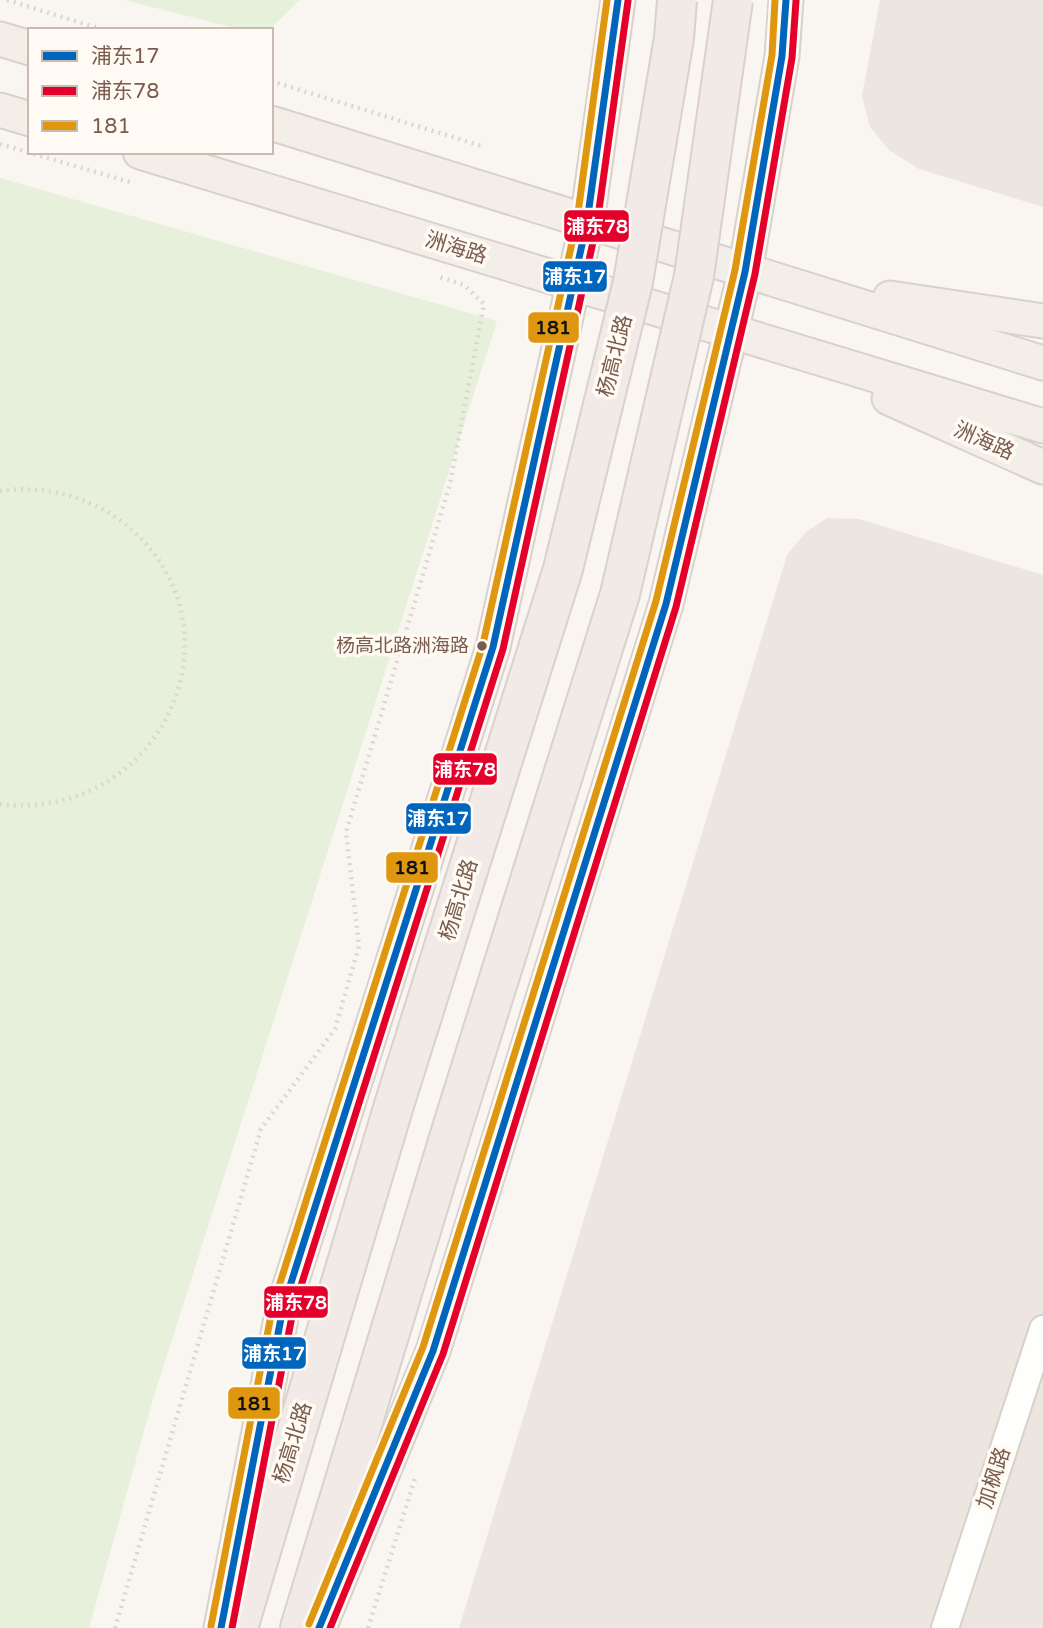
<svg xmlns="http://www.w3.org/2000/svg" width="1043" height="1628" font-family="'Varela Round','Noto Sans SC',sans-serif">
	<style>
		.industrial { fill: #ede5e0 }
		.green { fill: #e7f0db }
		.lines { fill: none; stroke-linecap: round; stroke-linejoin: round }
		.minor-casing { stroke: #d7d1cb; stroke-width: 30 }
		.major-casing { stroke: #dad1cc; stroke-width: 37 }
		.highway-casing { stroke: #dad1cc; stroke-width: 42 }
		.path { stroke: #dcd5d0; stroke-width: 4.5; stroke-dasharray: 2 5; stroke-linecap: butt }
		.minor { stroke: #fefefd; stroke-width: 26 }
		.major { stroke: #f3eee8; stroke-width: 33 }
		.highway { stroke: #f2eae7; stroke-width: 38 }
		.highway-bridge-casing { stroke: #dad1cc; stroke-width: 42; stroke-linecap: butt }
		.highway-bridge { stroke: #f2eae7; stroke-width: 38 }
		.bus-1-casing { stroke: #fffaf3; stroke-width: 12 }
		.bus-2-casing { stroke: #fffaf3; stroke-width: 12 }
		.bus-3-casing { stroke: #fffaf3; stroke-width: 12 }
		.bus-1 { stroke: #0065bd; stroke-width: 7 }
		.bus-2 { stroke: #e4002b; stroke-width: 7 }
		.bus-3 { stroke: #de970f; stroke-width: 7 }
		.bus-dot { fill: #7a5c4d; stroke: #fffaf3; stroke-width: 2.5 }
		.labels { text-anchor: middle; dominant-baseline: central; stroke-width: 7; stroke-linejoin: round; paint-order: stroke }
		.bus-label { font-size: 19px; fill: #7a5c4d; stroke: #fffaf3; text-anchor: end }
		.street-label { font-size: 21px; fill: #7a5c4d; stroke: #fffaf3 }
		.line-badge { stroke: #fffaf3; stroke-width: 2.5 }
		.badge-label { font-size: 19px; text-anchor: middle; font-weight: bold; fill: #fff }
		.pale-badge-label { font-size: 19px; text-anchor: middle; font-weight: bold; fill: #111 }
	</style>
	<rect width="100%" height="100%" fill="#f9f5f0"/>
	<!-- industrial -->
	<path class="industrial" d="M880,0h163v207l-124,-38 -30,-19 -19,-23 -8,-31z
		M827,518l32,1 184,56v1053h-584l328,-1073 19,-23z"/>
	<!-- green -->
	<path class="green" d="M124,0h176l-31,30h-26z
		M0,178l497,143 -344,1078 -64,229h-89z"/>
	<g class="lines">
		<!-- minor casing -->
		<g class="minor-casing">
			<path id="minor" d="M945,1628l98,-299"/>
		</g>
		<!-- major casing -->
		<g class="major-casing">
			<path id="major" d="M0,39l30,9
				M0,110l30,9
				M271,123l772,240
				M140,152l903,274
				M890,298l153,23
				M889,398l154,69
				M221,1628l62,-320 210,-661 94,-425 31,-222
				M319,1628l114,-277 233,-747 79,-332 37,-216 4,-56"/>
		</g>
		<!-- highway casing -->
		<g class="highway-casing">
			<path id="highway" d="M238,1628l156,-523
				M300,1628l153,-503"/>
		</g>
		<!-- path -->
		<path class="path" d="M7,0l97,30
			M271,81l214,66
			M0,144l130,38
			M0,491c43,-6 85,4 121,30 132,100 43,302 -121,283
			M115,1628l146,-499 74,-100 24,-83 -13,-114 104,-348 34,-180 -20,-19 -28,-9
			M368,1628l48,-153"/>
		<!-- minor -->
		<use href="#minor" class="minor"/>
		<!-- major -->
		<use href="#major" class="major"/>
		<!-- highway -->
		<use href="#highway" class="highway"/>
		<!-- highway-bridge casing -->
		<g class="highway-bridge-casing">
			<path id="highway-bridge" d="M394,1105l169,-536 70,-287 41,-244 3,-38
				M453,1125l167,-531 74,-318 39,-276"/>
		</g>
		<!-- highway-bridge -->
		<use href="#highway-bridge" class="highway-bridge"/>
		<!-- bus-1 casing -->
		<g class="bus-1-casing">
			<path id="bus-1" d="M221,1628l62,-320 210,-661 94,-425 31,-222
				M319,1628l114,-277 233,-747 79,-332 37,-216 4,-56"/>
		</g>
		<!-- bus-2 casing -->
		<g class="bus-2-casing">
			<path id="bus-2" d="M232,1628l61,-317 210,-662 94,-425 31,-223
				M330,1628l113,-274 233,-747 79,-333 37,-216 4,-57"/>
		</g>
		<!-- bus-3 casing -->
		<g class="bus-3-casing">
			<path id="bus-3" d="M309,1624l114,-277 233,-746 79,-331 37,-215 3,-55
				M211,1626l62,-321 210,-661 94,-424 30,-220"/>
		</g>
		<!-- bus-1 -->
		<use href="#bus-1" class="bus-1"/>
		<!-- bus-2 -->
		<use href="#bus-2" class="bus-2"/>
		<!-- bus-3 -->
		<use href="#bus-3" class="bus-3"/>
	</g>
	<!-- markers -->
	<circle class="bus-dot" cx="482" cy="646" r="6"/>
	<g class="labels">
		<!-- bus labels -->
		<g class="bus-label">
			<text x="469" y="646">杨高北路洲海路</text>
		</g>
		<!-- street labels -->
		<g class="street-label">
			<text transform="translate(456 248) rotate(17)">洲海路</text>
			<text transform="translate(615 356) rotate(-76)">杨高北路</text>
			<text transform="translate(984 441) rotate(24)">洲海路</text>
			<text transform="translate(459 900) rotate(-73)">杨高北路</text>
			<text transform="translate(293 1443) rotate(-73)">杨高北路</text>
			<text transform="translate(994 1478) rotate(-72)">加枫路</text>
		</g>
	</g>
	<g class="line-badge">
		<rect x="563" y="209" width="67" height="34" rx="7" fill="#e4002b"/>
		<rect x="542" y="260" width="66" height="33" rx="7" fill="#0065bd"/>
		<rect x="527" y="311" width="53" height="33" rx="7" fill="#de970f"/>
		<rect x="432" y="752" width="66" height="34" rx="7" fill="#e4002b"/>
		<rect x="405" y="802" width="67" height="33" rx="7" fill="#0065bd"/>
		<rect x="385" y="851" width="54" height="33" rx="7" fill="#de970f"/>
		<rect x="263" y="1285" width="66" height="34" rx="7" fill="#e4002b"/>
		<rect x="241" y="1336" width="66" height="34" rx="7" fill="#0065bd"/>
		<rect x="227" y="1386" width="54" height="34" rx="7" fill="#de970f"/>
	</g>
	<g class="badge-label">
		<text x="597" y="233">浦东78</text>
		<text x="575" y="283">浦东17</text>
		<text x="465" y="776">浦东78</text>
		<text x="438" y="825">浦东17</text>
		<text x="296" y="1309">浦东78</text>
		<text x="274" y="1360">浦东17</text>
	</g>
	<g class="pale-badge-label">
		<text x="553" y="334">181</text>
		<text x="412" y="874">181</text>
		<text x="254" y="1410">181</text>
	</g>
	<!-- legend -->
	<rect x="28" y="28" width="245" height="126" fill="#fffaf3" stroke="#cabbb1" stroke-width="2"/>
	<rect x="42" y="51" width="35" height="10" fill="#0065bd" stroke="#cabbb1" stroke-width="2"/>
	<text x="91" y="63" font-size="21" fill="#7a5c4d">浦东17</text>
	<rect x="42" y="86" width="35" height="10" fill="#e4002b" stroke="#cabbb1" stroke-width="2"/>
	<text x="91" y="98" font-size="21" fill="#7a5c4d">浦东78</text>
	<rect x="42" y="121" width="35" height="10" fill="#de970f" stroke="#cabbb1" stroke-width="2"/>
	<text x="91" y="133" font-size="21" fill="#7a5c4d">181</text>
</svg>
